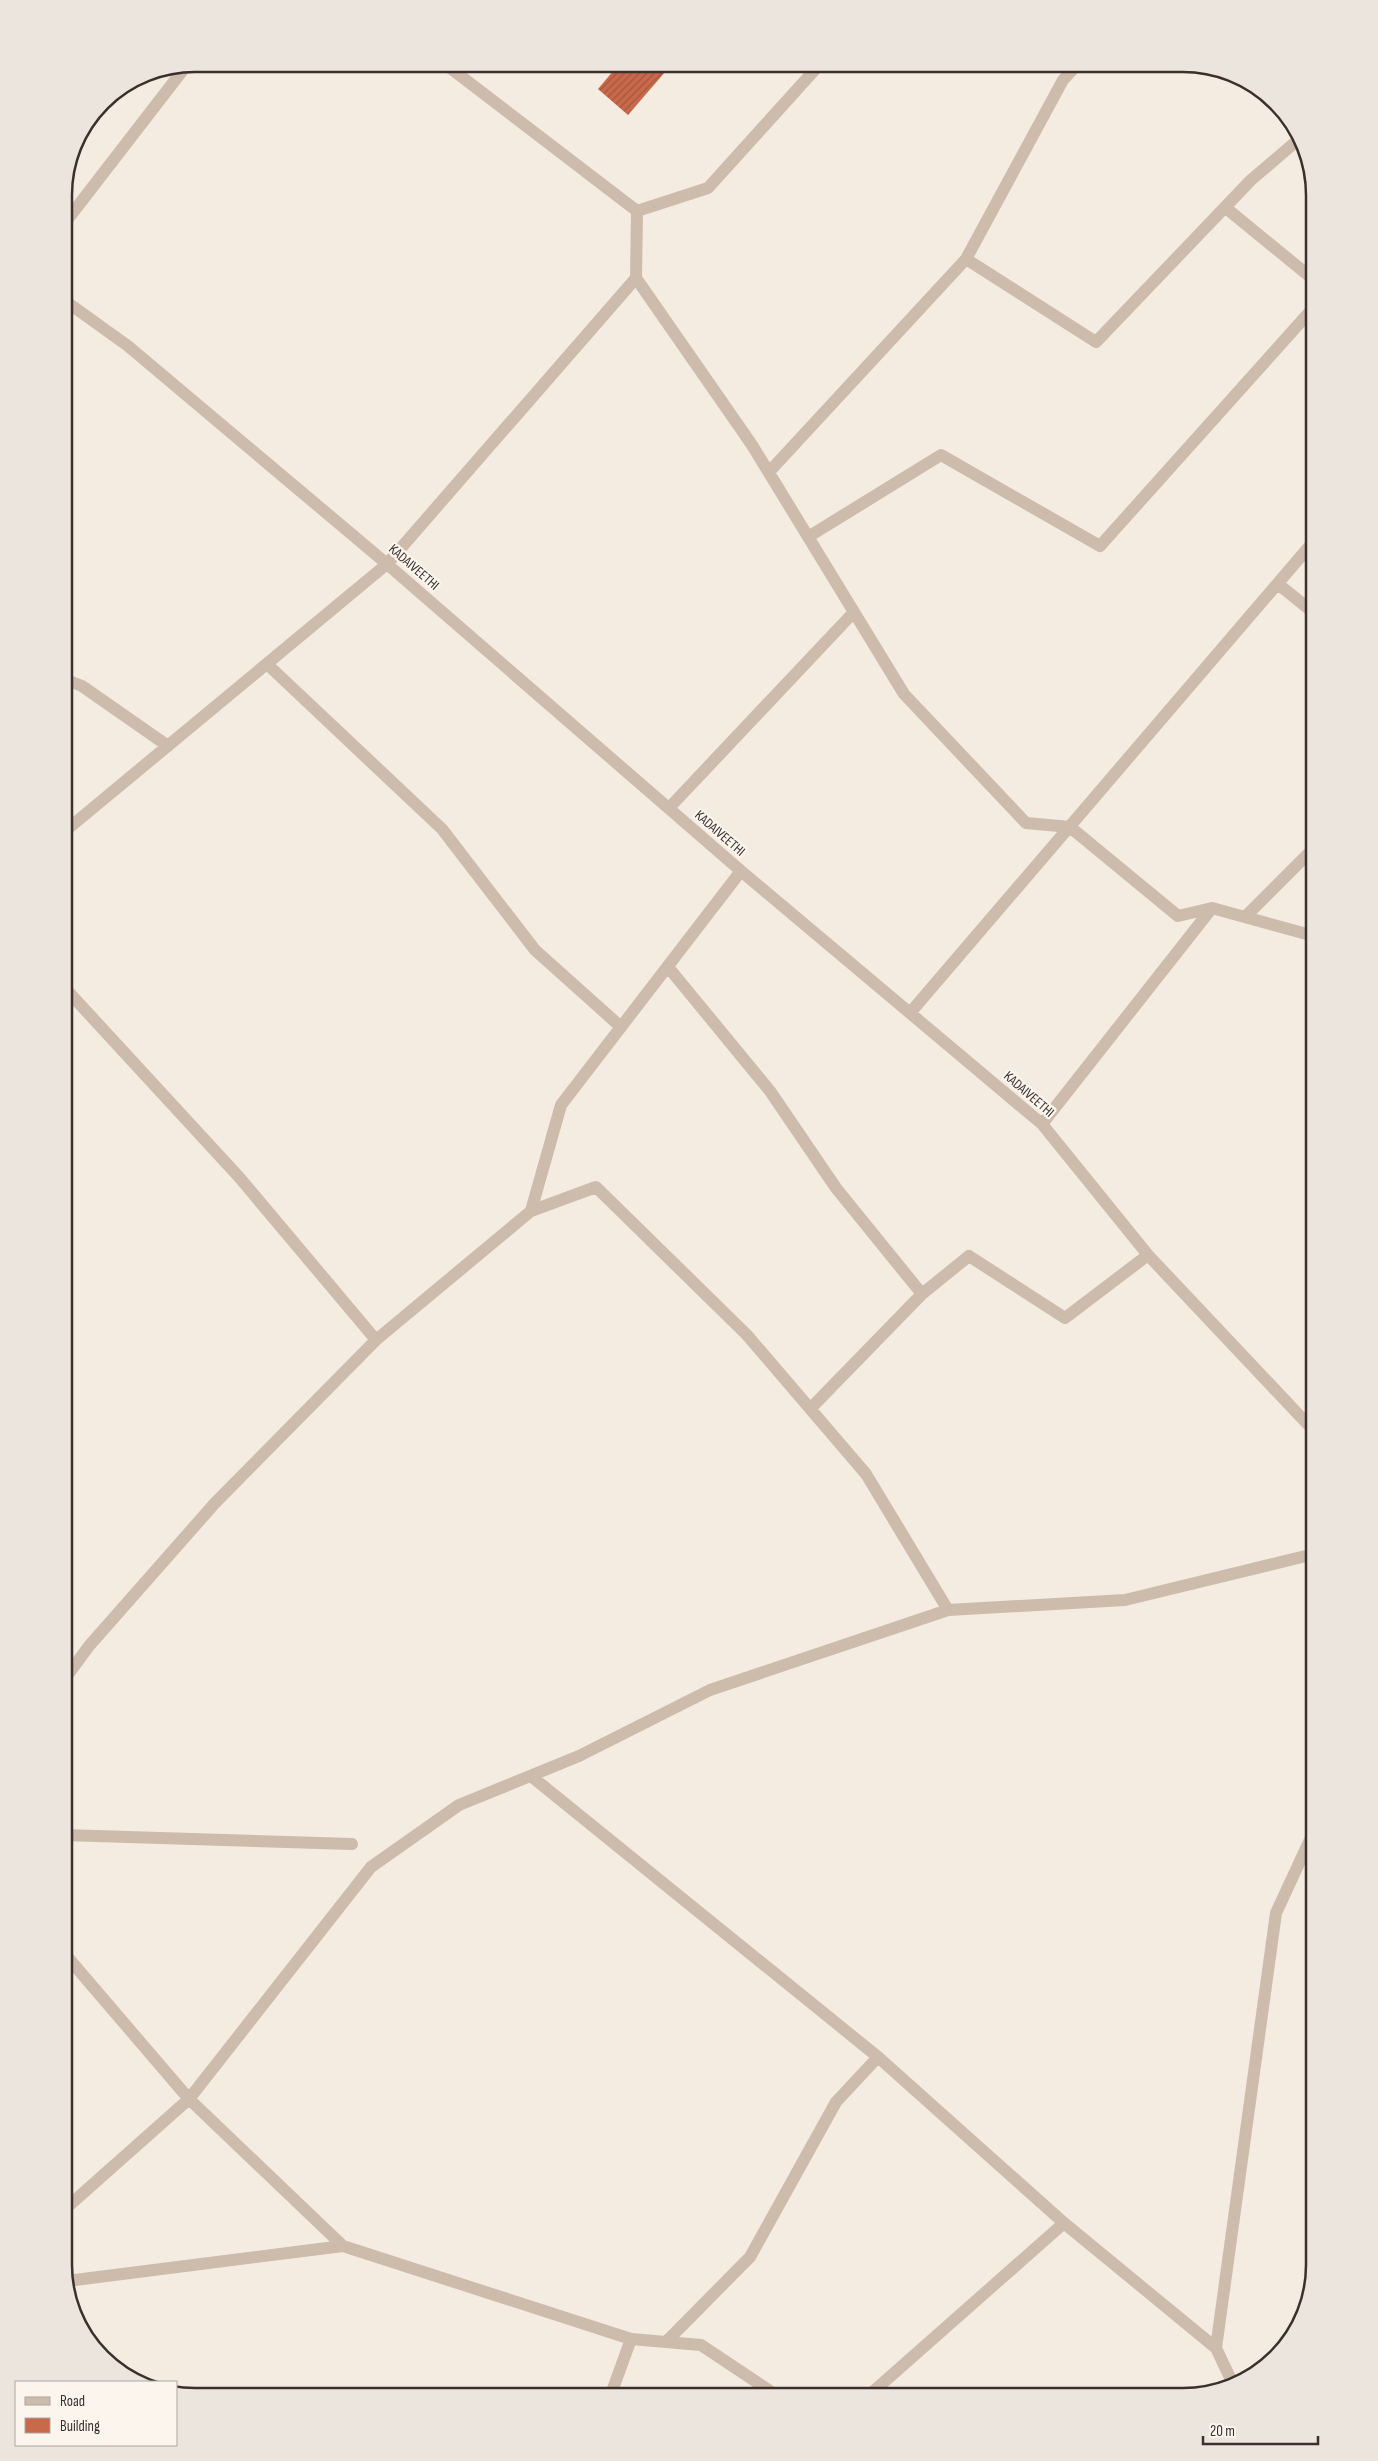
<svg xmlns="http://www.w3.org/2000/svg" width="1378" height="2461" font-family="'Sofia Sans Condensed',sans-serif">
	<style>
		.building { fill: url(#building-hatch) }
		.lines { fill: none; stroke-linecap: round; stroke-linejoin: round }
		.minor { stroke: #cdbbac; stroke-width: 12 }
		.labels { text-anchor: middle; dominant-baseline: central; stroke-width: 4.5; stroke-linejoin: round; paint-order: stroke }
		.street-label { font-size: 14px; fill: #3b302b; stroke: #fbf5ee }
		.rim { fill: none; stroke: #3b302b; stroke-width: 2.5 }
	</style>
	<defs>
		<pattern id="building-hatch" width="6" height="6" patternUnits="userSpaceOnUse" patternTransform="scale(1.25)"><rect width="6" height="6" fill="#c8694b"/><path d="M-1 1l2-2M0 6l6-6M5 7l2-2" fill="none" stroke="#a4573f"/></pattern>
	</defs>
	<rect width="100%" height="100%" fill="#f4ebe1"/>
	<!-- building -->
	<path class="building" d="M619,64h53l-44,51 -30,-26z"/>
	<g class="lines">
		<!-- minor -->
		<path class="minor" d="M445,64l192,147 71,-23 112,-124
			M1226,208l88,72
			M64,224l122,-158
			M966,259l130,83 155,-162 48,-41
			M636,278l116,167 152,249 122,129 44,4 108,89 34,-8 102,28
			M64,300l64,46 259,218 354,307 301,253 106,131 166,176
			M769,472l197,-213 97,-179 15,-16
			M808,537l133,-82 159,91 214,-239
			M1278,584l36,29
			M267,664l175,165 93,121 86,77
			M64,679l18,7 86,60
			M669,808l185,-196
			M64,832l323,-268 249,-286 1,-67
			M1245,917l69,-69
			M668,967l102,124 66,97 86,106
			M64,987l175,190 137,163
			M910,1013l404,-472
			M1042,1124l170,-216
			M531,1211l65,-24 151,148 119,139 82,136
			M810,1409l112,-115 47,-38 96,62 83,-63
			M64,1680l25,-34 126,-143 161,-163 155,-129 30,-106 180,-234
			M531,1776l347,281 186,166 152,125
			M64,1835l288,9
			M64,1953l125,146 154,147
			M64,2210l125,-111 182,-232 88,-62 120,-49 131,-66 238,-80 177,-10 189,-46
			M67,2281l276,-35 288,93 70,6 78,52
			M666,2342l84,-85 86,-155 42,-45
			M1234,2386l-18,-38 60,-435 38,-82
			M610,2397l21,-58
			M867,2397l197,-174"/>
	</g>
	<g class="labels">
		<!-- street labels -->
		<g class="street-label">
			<text transform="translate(414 567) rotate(41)">KADAIVEETHI</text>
			<text transform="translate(720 833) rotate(41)">KADAIVEETHI</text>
			<text transform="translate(1029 1094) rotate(41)">KADAIVEETHI</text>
		</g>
	</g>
	<!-- crop -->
	<path d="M0 0H1378V2461H0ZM195 72H1183A123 123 0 0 1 1306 195V2265A123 123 0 0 1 1183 2388H195A123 123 0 0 1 72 2265V195A123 123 0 0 1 195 72Z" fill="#ece5de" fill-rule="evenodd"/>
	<path class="rim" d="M195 72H1183A123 123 0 0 1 1306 195V2265A123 123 0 0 1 1183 2388H195A123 123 0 0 1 72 2265V195A123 123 0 0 1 195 72Z"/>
	<!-- legend -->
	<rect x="15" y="2381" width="162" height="65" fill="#fbf5ee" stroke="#aea6a0"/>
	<rect x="25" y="2397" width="25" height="8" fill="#cdbbac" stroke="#aea6a0"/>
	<text x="60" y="2406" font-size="15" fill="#3b302b">Road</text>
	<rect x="25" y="2418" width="25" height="15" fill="#c8694b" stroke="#aea6a0"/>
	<text x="60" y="2431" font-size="15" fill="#3b302b">Building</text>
	<!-- scale -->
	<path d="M1203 2436v8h115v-8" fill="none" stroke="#3b302b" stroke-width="2.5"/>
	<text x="1210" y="2436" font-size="15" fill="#3b302b" stroke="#fbf5ee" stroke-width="4" paint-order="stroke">20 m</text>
</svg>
